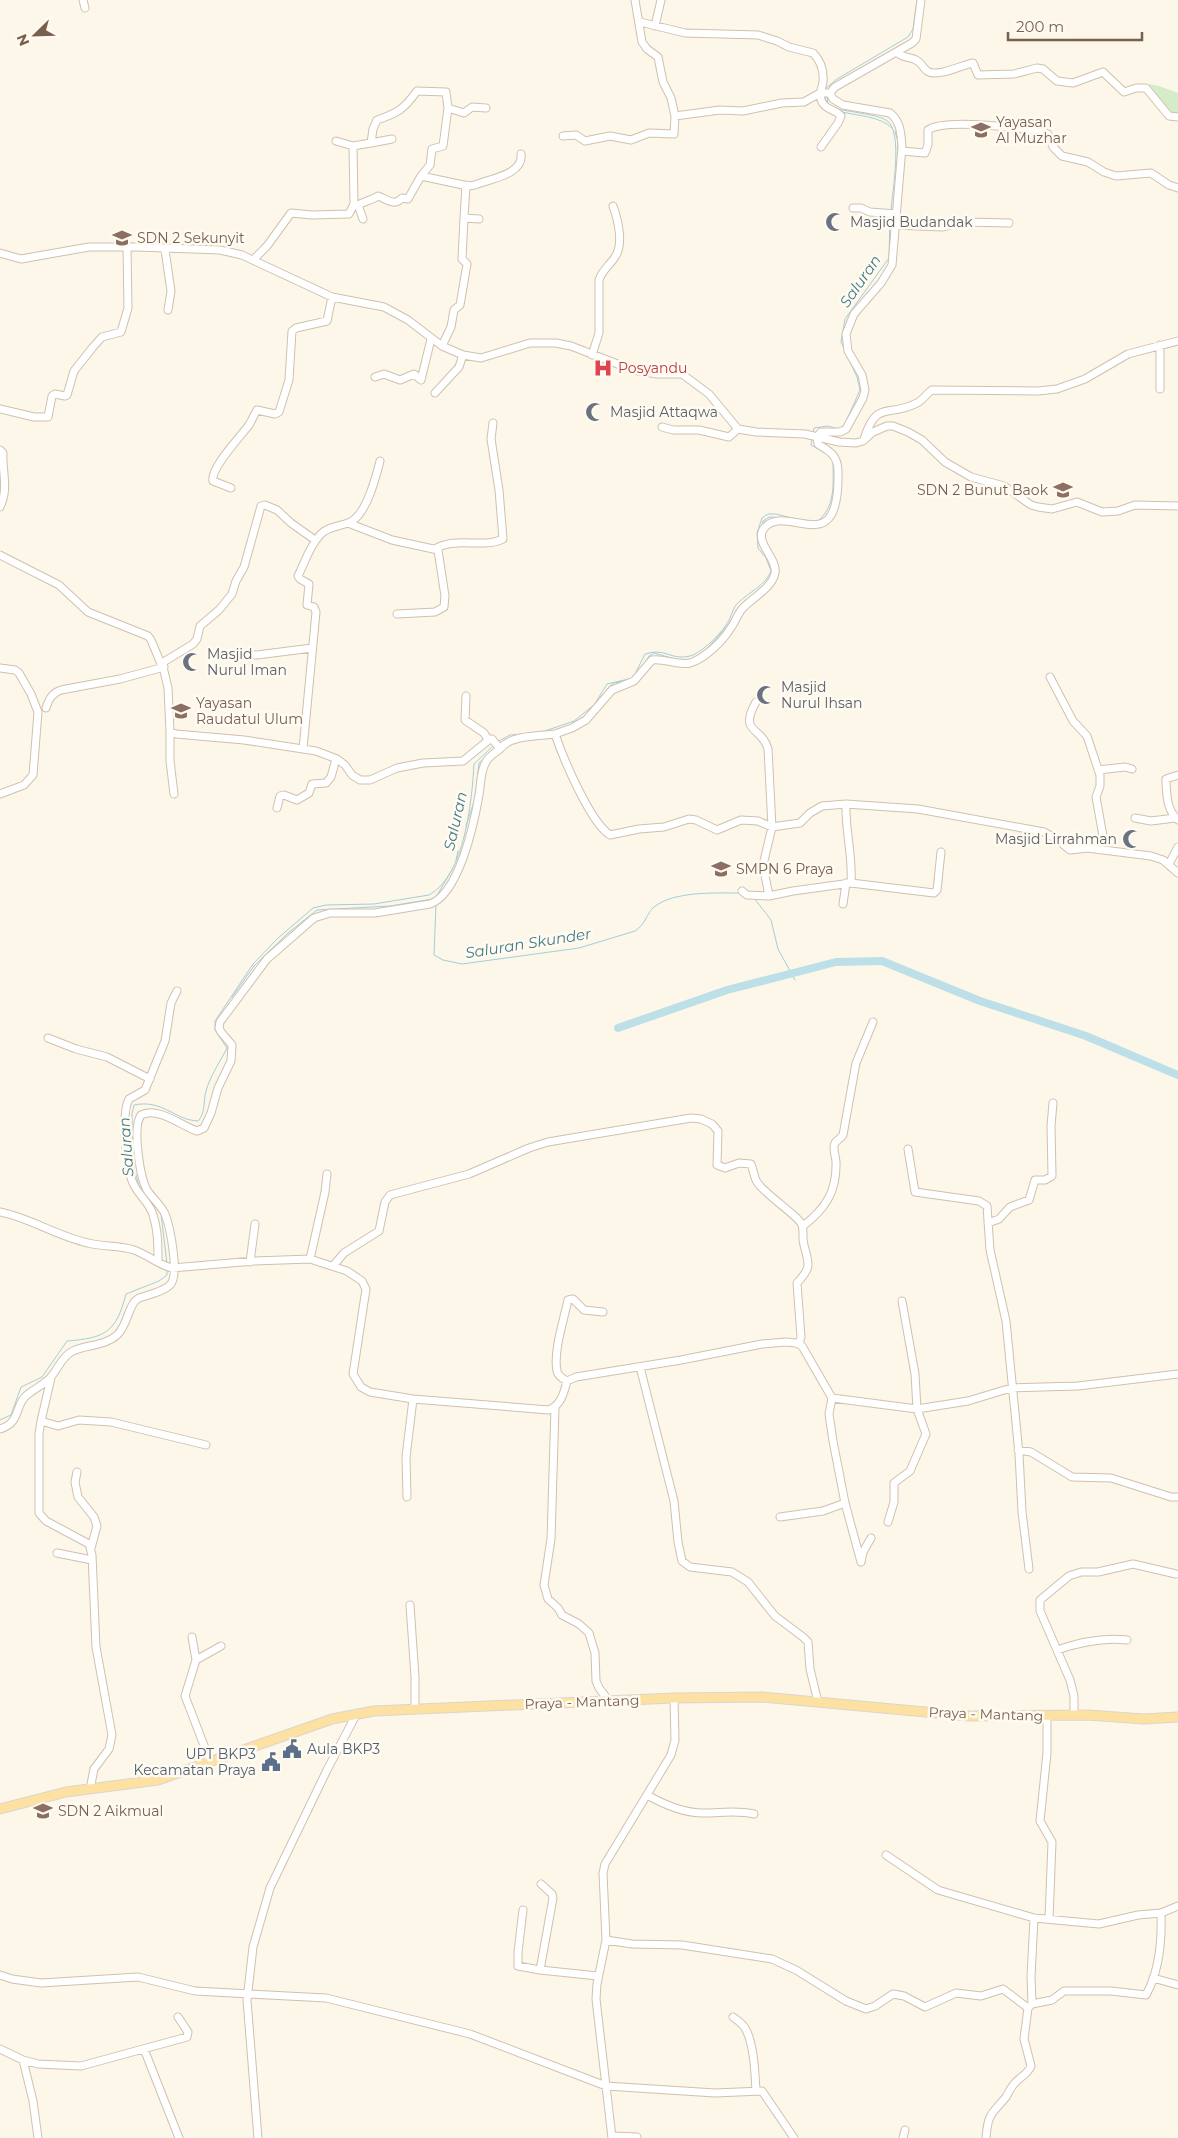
<svg xmlns="http://www.w3.org/2000/svg" width="1178" height="2138" font-family="Montserrat,sans-serif">
	<style>
		.green { fill: #d4ecc7 }
		.lines { fill: none; stroke-linecap: round; stroke-linejoin: round }
		.stream { stroke: #a3ceda; stroke-width: 1 }
		.river { stroke: #bddfe8; stroke-width: 8 }
		.minor-casing { stroke: #d1c0ae; stroke-width: 9 }
		.major-casing { stroke: #dcd5d0; stroke-width: 11 }
		.minor { stroke: #fff; stroke-width: 7 }
		.major { stroke: #fce1a2; stroke-width: 9 }
		.labels { text-anchor: middle; dominant-baseline: central; stroke-width: 5; stroke-linejoin: round; paint-order: stroke }
		.education-label { font-size: 14px; fill: #785e54; stroke: #fffbf1; text-anchor: start }
		.worship-label { font-size: 14px; fill: #5b616d; stroke: #fffbf1; text-anchor: start }
		.health-label { font-size: 14px; fill: #be3a42; stroke: #fffbf1; text-anchor: start }
		.street-label { font-size: 14px; fill: #7a5f4c; stroke: #fffbf1 }
		.service-label { font-size: 14px; fill: #4e5e75; stroke: #fffbf1; text-anchor: start }
		.water-label { font-size: 15px; font-style: italic; fill: #447c8d; stroke: #fffbf1 }
	</style>
	<rect width="100%" height="100%" fill="#fdf7ea"/>
	<!-- green -->
	<path class="green" d="M1149,84l10,2 19,7v22l-8,-1z"/>
	<g class="lines">
		<!-- stream -->
		<path class="stream" d="M825,89l12,-10 71,-42 5,-8 4,-29
			M824,95l3,8
			M827,96l1,9
			M836,109c11,2 42,6 50,11 18,10 6,72 5,91
			M842,112c16,4 38,4 50,16
			M895,131l3,11 -1,25
			M813,433l1,-5 14,-2 10,3 6,-3 16,-36 -3,-13 -16,-35 4,-23 44,-61 1,-41
			M812,439l-1,6 17,10
			M819,520c17,-15 14,-37 14,-58
			M762,526l1,-5 6,-4 14,1
			M706,650l21,-24 12,-18 22,-20
			M644,665l5,-9 5,-3 24,7
			M635,674l10,-20c20,-7 26,7 45,2 12,-3 33,-24 39,-36 3,-5 4,-13 9,-17 11,-11 28,-18 33,-32l-5,-13 -8,-10 -1,-15 5,-15 6,-4h8l24,6
			M601,697l12,-14 12,-2
			M542,732l32,-11 20,-16 13,-21 26,-6
			M497,742l13,-7 14,-1
			M500,744l11,-7
			M466,826l9,-27 4,-36 7,-6
			M456,860l2,-9
			M436,897l17,-29
			M754,898l17,22 7,29 17,31
			M436,904l-2,51 9,5 19,4 117,-16 56,-17c11,-7 11,-17 19,-24 20,-16 61,-14 84,-14
			M232,997l22,-31 34,-33 29,-23 73,-4 43,-7
			M167,1264l-6,-50 -22,-28 -6,-22 -1,-50 2,-9c29,-6 40,15 64,16 8,-9 5,-19 8,-30 4,-15 14,-29 21,-43l-12,-18v-9l38,-57 24,-25 36,-31 13,-3 48,-1 55,-9c36,-19 43,-95 45,-131l20,-19
			M0,1420l11,-5 10,-28 21,-10 25,-36c39,-3 49,-9 59,-47l33,-13 8,-6v-4"/>
		<!-- river -->
		<path class="river" d="M618,1028l109,-38 109,-28 46,-1 98,40 106,35 92,39"/>
		<!-- minor casing -->
		<g class="minor-casing">
			<path id="minor" d="M83,0l2,8
				M635,0l7,42 5,7 11,8 5,25 8,16 4,18
				M921,0l-5,39 -4,4 -77,44 -5,6 3,6 10,6 47,8c11,9 11,21 12,34l-10,118 -11,18 -27,31 -8,20 2,17 14,24 3,15 -2,8 -17,31 -6,3h-19l-4,5 1,7c13,8 20,12 20,28 2,91 -49,31 -73,55 -13,14 13,31 10,46 -2,14 -24,26 -33,36 -5,6 -7,14 -12,20 -7,12 -26,30 -40,34 -13,3 -25,-5 -38,-3l-18,21 -22,9 -26,30 -14,8 -17,6c8,24 35,88 55,101l29,-6 25,-2 25,-8 7,1 21,10 24,-10 17,1 14,6 28,-4 10,-10 12,-7 24,-2 72,5 126,23 14,8 12,10 17,-2 64,8 12,4 15,13
				M640,22l45,11 73,2 19,6 12,6 24,6c8,8 11,18 10,29 -1,7 -5,12 -1,20 4,8 14,8 19,14l-3,7 -17,24
				M655,26l6,-26
				M898,53c5,5 12,4 18,7 6,3 7,8 11,11 10,7 34,-6 46,-8l5,12 36,-1 23,-6 6,1 14,12 16,2 30,-11 21,20 12,-4h10l23,28 9,1
				M563,136l13,-1 9,6 25,-5 21,4 18,-7 25,1 1,-18 45,-6 23,1 39,-8 22,-1 16,-9h10
				M336,141l17,5 18,-3 2,-14 4,-9c21,-7 27,-11 40,-29l29,1 2,16
				M371,143l21,-4
				M353,146l1,58
				M902,151l23,2 3,-8v-15c17,-12 89,-2 112,1l8,3 5,13 9,9 26,6 16,10 12,4 35,-3 18,12 9,3
				M421,176l9,-11 2,-16 11,-3 5,-38 16,5 8,-6 14,1
				M358,205c7,-4 14,-5 20,-9 9,3 16,11 24,2l6,1 13,-23 47,10 7,-1c13,-6 49,-10 46,-31
				M853,208h8l9,4 26,2
				M464,218l2,-33
				M895,225l48,2 20,-5 46,1
				M165,250l6,41 -3,19
				M0,253l21,6 68,-12h48l83,3 22,5 90,42 52,10 24,13 34,26 21,9 18,3 49,-15h26l15,3 62,24 24,4h25l27,20 29,35 18,3 49,2 34,8 17,1 7,-2 10,-9 14,-6h6l15,6 14,8 23,22 26,15 33,9 27,19 7,2 14,2 25,-7 25,10 16,-1 17,-6 43,1
				M253,260l14,-14 24,-33 21,2 37,-1 5,-10 4,1 5,14
				M1160,345v44
				M442,346l9,-19 3,-17 6,-5 7,-41 -5,-5 2,-41 15,1
				M592,355l7,-22v-53c3,-10 11,-15 16,-23 9,-13 3,-37 -2,-51
				M375,377l9,-3 16,6 14,-6 7,6 10,-41
				M435,393l24,-26 4,-12
				M0,409l34,8h14l4,-21 3,-2 10,2 2,-1 7,-24 19,-24 9,-10 19,-5 7,-24 -1,-61
				M662,427l11,3h26l30,7 9,-8
				M864,439c13,-40 23,-21 53,-36 6,-3 9,-9 15,-13l106,1 19,-2 28,-10 43,-25 50,-13
				M0,450l3,3c-1,19 6,36 -3,54
				M231,488l-18,-7c-3,-13 28,-45 36,-56 3,-5 5,-10 8,-15l18,4 4,-2 10,-32 3,-49 4,-3 31,-7 5,-24
				M348,523l44,17 46,10 7,46 -1,11 -9,5 -38,2
				M435,549c21,-13 48,0 68,-10l-4,-49 -8,-51 2,-16
				M0,555l59,30 29,27 60,24 3,4 13,31 4,17 2,44 6,2 68,6 72,11 21,8 8,6 7,10 8,5h10l27,-12 26,-5 40,-2 27,-22h2l8,10c10,-14 39,-13 55,-15
				M240,655h17l55,-7
				M162,663l31,-19 4,-5 3,-13 19,-16 13,-16 4,-13 8,-14 17,-61 4,-1 12,5 14,13 24,17
				M0,668l15,2 4,3 12,21 7,18 -5,63 -9,10 -24,9
				M1050,677l23,44 14,15 13,39v11l-4,11 7,39 -15,12
				M466,696l-1,24 19,13 4,7
				M756,702c-18,32 6,24 12,47l4,78 -9,38 6,31
				M46,708c3,-9 6,-15 15,-18l59,-11 44,-12
				M170,732v29l4,33
				M303,749l13,-137 -2,-5 -7,-2 2,-21 -9,-5 -2,-3c7,-14 11,-29 22,-41 9,-10 22,-8 32,-14 15,-9 24,-44 28,-60
				M1098,770l27,-3 7,2
				M1178,775l-12,4v4c1,15 1,27 12,37
				M277,808l3,-12 4,-1 13,5 12,-7 3,-9 14,-1 5,-6 5,-18
				M1135,818l16,3 24,-3
				M1169,864l9,-17
				M851,883l83,10 3,-3 4,-38
				M742,891l5,4 22,1 24,-5 58,-8c2,-27 -6,-52 -5,-79
				M843,904l3,-21
				M48,1038l28,11 31,8 43,22
				M908,1149l7,43 64,9 8,5 3,44 16,71 13,133 3,58 7,57
				M0,1212c30,6 57,24 88,31 15,4 31,2 46,7 14,5 25,15 38,18l82,-7 56,-2 37,12 15,10 4,8 -13,85 8,13 9,5 43,7 136,11c12,-5 15,-17 18,-29l9,-4 105,-17 81,-16 24,-2 10,1 6,3 30,52 85,11 51,-8 43,-13 67,-2 100,-12
				M988,1223l11,-4 11,-12 19,-7 6,-20h10l7,-4 -1,-50 2,-23
				M803,1226c22,-17 34,-34 33,-64 0,-5 -4,-14 -1,-19 2,-3 6,-5 8,-8l13,-72 17,-41
				M310,1259l15,-67 2,-18
				M158,1261c0,-16 0,-31 -5,-46 -3,-12 -15,-20 -20,-32 -7,-15 -12,-70 -4,-84l16,-9 20,-49 6,-38 6,-12
				M250,1262l5,-38
				M333,1266l11,-13 35,-22 6,-29 5,-7 79,-21 60,-26 19,-6 143,-24 10,1 11,5 6,7 -1,34 8,3 14,-5 12,1c2,5 3,13 6,18 7,12 42,34 45,43 2,6 0,14 2,20 5,20 8,22 -7,38l4,54 -2,7
				M640,1367l34,134 4,41 4,19 8,6 42,5 16,10 27,34 28,21 5,5 2,27 8,33
				M567,1381c-4,-2 -9,-5 -10,-10 -4,-19 7,-52 11,-71l5,-1 11,11 19,2
				M832,1398l-3,16 4,27 12,62 16,59 2,-10 8,-14
				M555,1408l-4,131 -7,46 4,14 10,9 4,7 17,9 10,9 6,20 1,28 3,7 10,13
				M41,1421l10,-43
				M0,1429c22,-7 14,-24 27,-34 7,-6 16,-10 22,-16 8,-8 12,-21 22,-27 14,-8 33,-5 46,-17 10,-9 10,-24 18,-34l4,-3c9,-3 24,-6 31,-13 10,-10 0,-58 -5,-71 -4,-9 -13,-16 -18,-24 -7,-13 -15,-63 -6,-75 16,-9 41,11 56,16l7,-3 7,-15 7,-25 13,-27 1,-16 -11,-13 -2,-4 1,-6 47,-63 47,-41 16,-5h45l55,-9c29,-10 44,-80 49,-109 2,-10 1,-24 7,-33 3,-6 9,-9 14,-13
				M1018,1450l13,2 41,25 39,1 60,19h7
				M77,1472l-2,10 3,15 16,20 3,9 -6,22
				M407,1497l-1,-40 7,-58
				M780,1517l43,-6 22,-8
				M888,1522l6,-20v-19l16,-12 16,-37 -9,-25 -2,-35 -13,-73
				M57,1553l35,7
				M410,1605l5,72v31
				M192,1637l4,23
				M1057,1650c23,-8 46,-13 70,-10
				M1074,1715v-19l-4,-16 -30,-69v-11l29,-24 12,-4h17l35,-8 43,10
				M1047,1716v37l-7,68 12,21 -3,77
				M210,1761l-25,-65 11,-36 25,-14
				M90,1789l4,-20 15,-20 3,-14 -16,-88 -4,-92 -3,-11 -43,-23 -7,-8v-79l2,-13 17,5 21,-6 32,2 95,23
				M647,1795c16,9 37,18 56,18 18,0 33,-3 51,1
				M886,1855l52,35 96,28 65,6 39,-9 23,-2 17,-7
				M523,1910l-5,42v14l22,4 58,6
				M606,1940l26,4 50,1 90,14 24,11 50,31 20,8 9,-3 18,-12 11,2 21,11 31,-14 25,3 22,-7 25,19 4,-4 -1,-27 3,-59
				M540,1970l13,-72 -1,-4 -11,-10
				M0,1975l12,4 29,4 97,-6 57,14 131,7 144,36 136,52 109,7 47,-2 32,47
				M1153,1978l25,7
				M1032,2004l20,-4 12,-9h47l35,4c14,-25 16,-54 15,-82
				M733,2017c4,3 9,6 12,11 9,15 10,45 11,63
				M0,2049l23,11 10,41 5,37
				M144,2049l35,89
				M23,2060l15,4 43,2 106,-29 1,-5 -10,-15
				M612,2136l25,1
				M258,2138l-11,-138 6,-53 17,-59 57,-118 30,-57
				M612,2138l-16,-139 1,-15 9,-44 -3,-67 2,-9 66,-109 4,-15 -1,-42
				M903,2138l2,-8
				M986,2138c2,-25 5,-23 20,-41 3,-5 5,-10 9,-14 5,-6 13,-9 16,-17l-7,-27 4,-31"/>
		</g>
		<!-- major casing -->
		<g class="major-casing">
			<path id="major" d="M0,1809l66,-17 92,-12 174,-61 42,-8 300,-13 88,-1 207,19 119,-1 56,4 34,-2"/>
		</g>
		<!-- minor -->
		<use href="#minor" class="minor"/>
		<!-- major -->
		<use href="#major" class="major"/>
	</g>
	<!-- icons -->
	<defs>
		<g id="school-bare" transform="scale(1.5)"><path d="M0-5L7-2L0 1L-7-2ZM-4 1L0 2.5L4 1V4Q0 6-4 4Z" fill="#8d6e63" stroke="#fffbf1" stroke-width="2.5" paint-order="stroke"/></g>
		<g id="mosque-bare" transform="scale(1.5)"><path d="M3.5-4.9A6 6 0 1 0 3.5 4.9A5 5 0 1 1 3.5-4.9Z" fill="#6b7280" stroke="#fffbf1" stroke-width="2.5" paint-order="stroke"/></g>
		<g id="hospital-bare" transform="scale(1.5)"><path d="M-5-5h3v3.5h4V-5h3V5h-3V1.5h-4V5h-3Z" fill="#e0444e" stroke="#fffbf1" stroke-width="2.5" paint-order="stroke"/></g>
		<g id="civic-bare" transform="scale(1.5)"><path d="M-.6-6.5H3V-4.5H.6V-3L4-1V1h2V6H-6V1h2V-1L-.6-3ZM-1.2 2.5V6h2.4V2.5Z" fill="#5c6f8a" stroke="#fffbf1" stroke-width="2.5" paint-order="stroke"/></g>
	</defs>
	<g fill-rule="evenodd">
		<use href="#school-bare" x="981" y="130"/>
		<use href="#mosque-bare" x="835" y="222"/>
		<use href="#school-bare" x="122" y="238"/>
		<use href="#hospital-bare" x="603" y="368"/>
		<use href="#mosque-bare" x="595" y="412"/>
		<use href="#school-bare" x="1063" y="490"/>
		<use href="#mosque-bare" x="192" y="662"/>
		<use href="#mosque-bare" x="766" y="695"/>
		<use href="#school-bare" x="181" y="711"/>
		<use href="#mosque-bare" x="1132" y="839"/>
		<use href="#school-bare" x="721" y="869"/>
		<use href="#civic-bare" x="292" y="1749"/>
		<use href="#civic-bare" x="271" y="1762"/>
		<use href="#school-bare" x="43" y="1811"/>
	</g>
	<g class="labels">
		<!-- education labels -->
		<g class="education-label">
			<text x="996" y="122">Yayasan<tspan x="996" dy="16">Al Muzhar</tspan></text>
			<text x="137" y="238">SDN 2 Sekunyit</text>
			<text x="1048" y="490" text-anchor="end">SDN 2 Bunut Baok</text>
			<text x="196" y="703">Yayasan<tspan x="196" dy="16">Raudatul Ulum</tspan></text>
			<text x="736" y="869">SMPN 6 Praya</text>
			<text x="58" y="1811">SDN 2 Aikmual</text>
		</g>
		<!-- worship labels -->
		<g class="worship-label">
			<text x="850" y="222">Masjid Budandak</text>
			<text x="610" y="412">Masjid Attaqwa</text>
			<text x="207" y="654">Masjid<tspan x="207" dy="16">Nurul Iman</tspan></text>
			<text x="781" y="687">Masjid<tspan x="781" dy="16">Nurul Ihsan</tspan></text>
			<text x="1117" y="839" text-anchor="end">Masjid Lirrahman</text>
		</g>
		<!-- health labels -->
		<g class="health-label">
			<text x="618" y="368">Posyandu</text>
		</g>
		<!-- street labels -->
		<g class="street-label">
			<text transform="translate(582 1702) rotate(-2)">Praya - Mantang</text>
			<text transform="translate(986 1714) rotate(2)">Praya - Mantang</text>
		</g>
		<!-- service labels -->
		<g class="service-label">
			<text x="307" y="1749">Aula BKP3</text>
			<text x="256" y="1754" text-anchor="end">UPT BKP3<tspan x="256" dy="16">Kecamatan Praya</tspan></text>
		</g>
		<!-- water labels -->
		<g class="water-label">
			<text transform="translate(860 281) rotate(-55)">Saluran</text>
			<text transform="translate(455 821) rotate(-77)">Saluran</text>
			<text transform="translate(528 943) rotate(-9)">Saluran Skunder</text>
			<text transform="translate(126 1147) rotate(-94)">Saluran</text>
		</g>
	</g>
	<!-- north arrow -->
	<g transform="translate(35 35) rotate(247)" stroke="#fffbf1" stroke-width="4" paint-order="stroke">
	<path d="M0-4L9 19L0 12L-9 19Z" fill="#7a5f4c"/>
	<text y="-8" font-size="14" font-weight="bold" text-anchor="middle" fill="#7a5f4c">N</text>
	</g>
	<!-- scale -->
	<path d="M1008 32v8h134v-8" fill="none" stroke="#7a5f4c" stroke-width="2.5"/>
	<text x="1016" y="32" font-size="15" fill="#7a5f4c" stroke="#fffbf1" stroke-width="4" paint-order="stroke">200 m</text>
</svg>
